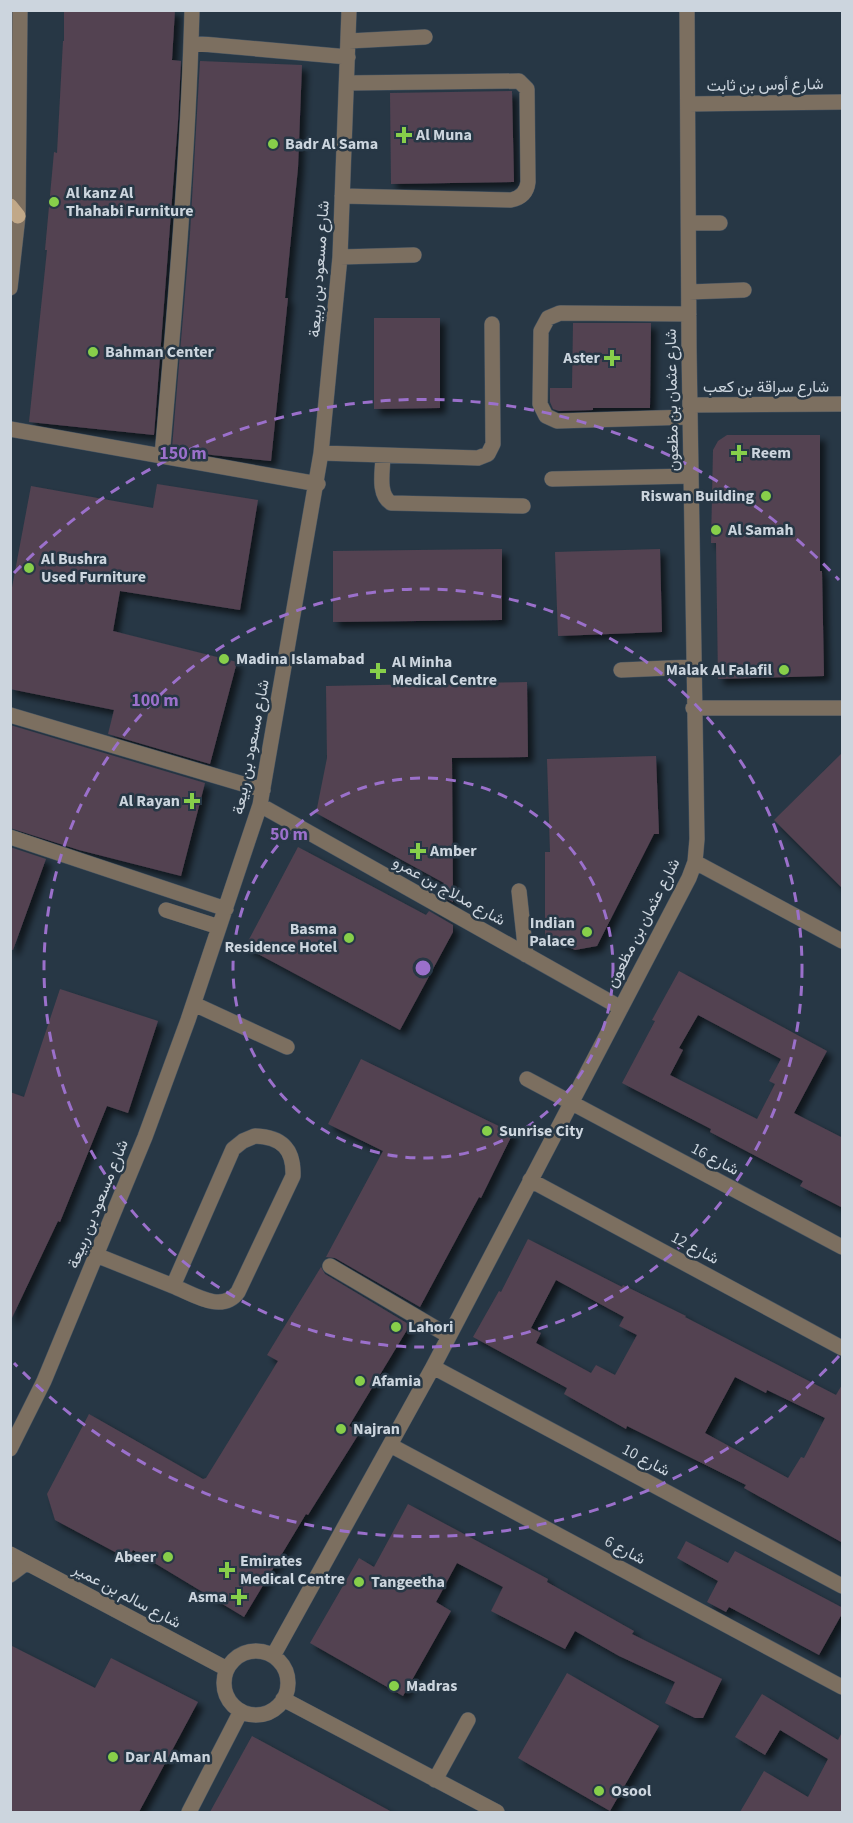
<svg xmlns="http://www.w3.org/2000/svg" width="853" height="1823" font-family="'Source Sans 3',Vazirmatn,sans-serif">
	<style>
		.building { fill: #534251; fill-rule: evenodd; filter: url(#shadow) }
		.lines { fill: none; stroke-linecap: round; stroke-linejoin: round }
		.minor-casing { stroke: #455361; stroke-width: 16 }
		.major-casing { stroke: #455361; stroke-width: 16 }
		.minor { stroke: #7c6f60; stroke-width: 15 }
		.major { stroke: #c1a888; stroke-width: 15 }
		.ring { fill: none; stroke: #9b70cb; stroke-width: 3; stroke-dasharray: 10 8 }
		.poi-dot { fill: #87cf4a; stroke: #273745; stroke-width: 2 }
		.labels { text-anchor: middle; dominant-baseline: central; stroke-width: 5; stroke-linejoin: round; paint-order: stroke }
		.street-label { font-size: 16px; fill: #ccd5de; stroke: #273745 }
		.poi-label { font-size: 16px; font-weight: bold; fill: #ccd5de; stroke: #273745; text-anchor: start }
		.centre { fill: #9b70cb; stroke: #273745; stroke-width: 3 }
		.ring-label { font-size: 18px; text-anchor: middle; font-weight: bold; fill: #9b70cb; stroke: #273745; stroke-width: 5; stroke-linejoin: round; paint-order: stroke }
	</style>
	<defs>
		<filter id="shadow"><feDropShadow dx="5.5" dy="5.5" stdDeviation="3" flood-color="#0009"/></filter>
	</defs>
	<rect width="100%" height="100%" fill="#273745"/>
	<!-- building -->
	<path class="building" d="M64,10h111l-3,50 9,1 -3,60 -24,314 -125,-13 18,-172h-2l9,-98 3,1 6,-112h1z
		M200,61l102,4 -4,103 -13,130h3l-17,163 -59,-6 -40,-7 18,-214z
		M512,91l2,91 -123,2 -1,-91z
		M374,318h66v90l-66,1z
		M573,323h78l-1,85h-57v2l-34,1 -6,-2 -3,-7v-14h22z
		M727,435h93v136h2l2,105 -106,3 -2,-136h-5l2,-93 5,-9z
		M157,484l101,16 -18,110 -120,-19 -7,40 124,31 -27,102 -102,-30 6,-24 -104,-21v-91l21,-112 122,22z
		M502,549v71l-169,2v-71z
		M660,549l2,83 -104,4 -3,-84z
		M527,682l1,75 -76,1 1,144 -15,-8 6,-11 -128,-70 11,-55 -1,-72z
		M10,725l195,58 -24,93 -102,-26 -69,-22z
		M843,752v137l-69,-69z
		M656,756l3,78h-5l-57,112 -22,4 -30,-14v-84h5l-3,-93z
		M10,847l36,12 -33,91 -3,-1z
		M298,847l128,68 3,-4 24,14v7l-53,98 -155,-83z
		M679,971l148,80 -33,62 49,25v70l-43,-22 3,-5 -93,-49 1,-3 -89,-46 33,-62 -3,-1zM698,1015l83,44 -12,22 6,3 -18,35 -87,-44 13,-25 -4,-2z
		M60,989l98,32 -30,92 -21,-7 -47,116 -2,-1 -48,101v-230l14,5z
		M361,1059l152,74 -32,65 -2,-1 -59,110 -85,-49 -9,-1 57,-106 -55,-27z
		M528,1239l94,48 1,-2 63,31 -1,1 151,78 7,-12v160l-99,-55 2,-3 -119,-59 -1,3 -62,-35 3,-6 -94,-51 26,-46 2,1zM556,1280l68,37 -5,9 18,9 -22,40 -19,-10 -5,8 -55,-30 5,-10 -10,-5zM735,1377l31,16 1,-3 58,28 -21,40 -3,-1 -13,21 -83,-45z
		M321,1267l4,7 85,51 -61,101 11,6 -52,83 -2,-1 -62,103 -111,-67 -5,9 -73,-39 -8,-26 42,-80 114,65 3,-1 72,-117 -11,-6z
		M408,1504l140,75 -1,3 87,49 -2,3 90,45 -19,39h-8l-30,-15 10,-21 -56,-26 -44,-25 -10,18 -74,-38 12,-24 -46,-24 -21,39 15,9 -48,85 -93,-53 49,-85 15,9z
		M686,1541l42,22 7,-12 108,57v4l-24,43 -90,-48 -3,5 -19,-10 11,-21 -41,-23z
		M10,1645l85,43 16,-30 87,44 -59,110h-129z
		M567,1673l92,53 -49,85 -92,-53z
		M762,1694l76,46 5,-10v82h-103l24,-41 44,26 20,-38 -48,-29 -15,25 -30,-18z
		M252,1736l140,76h-182z"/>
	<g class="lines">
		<!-- minor casing -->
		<g class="minor-casing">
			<path id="minor" d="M349,41l76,-4
				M191,43l157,14
				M688,104l154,-2
				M342,196l169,4c10,-2 16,-8 17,-18l-1,-93 -8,-8 -172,2
				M689,223h31
				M340,257l74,-2
				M10,288l8,-72 2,-206
				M689,292l55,-2
				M689,314l-129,-1 -12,5 -7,13 -1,73 6,12 11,5 133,-4
				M690,405l152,-1
				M10,429l308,55
				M321,453l157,5 10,-4 5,-10 -1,-120
				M383,455c0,15 -6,39 8,48l132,3
				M162,456c13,-148 26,-297 30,-446
				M552,479l139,-3
				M621,670l72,-3
				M693,708h149
				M10,715l253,75
				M260,805l361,203
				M10,837l216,72
				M695,862l147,79
				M519,891l7,64
				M166,910l53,17
				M194,1004l93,43
				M527,1079l315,168
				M255,1136c27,1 39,13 38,40l-55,116c-16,22 -45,2 -65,-6l60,-137 10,-8z
				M530,1180l312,168
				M96,1255l77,31
				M330,1266l119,70
				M433,1367l409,219
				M390,1445l452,242
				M10,1449l34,-68 101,-244 43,-117 72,-215 61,-352 19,-196 9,-247
				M10,1554l217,115
				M10,1575l16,-12
				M224 1683a32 32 0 1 1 64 0a32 32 0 1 1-64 0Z
				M273,1656l160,-289 256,-489 6,-16 2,-23 -8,-490 -2,-339
				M283,1699l214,113
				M435,1780l33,-60
				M189,1812l52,-101"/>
		</g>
		<!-- major casing -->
		<g class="major-casing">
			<path id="major" d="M10,206l8,10"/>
		</g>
		<!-- minor -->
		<use href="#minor" class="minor"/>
		<!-- major -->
		<use href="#major" class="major"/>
	</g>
	<!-- distance rings -->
	<g class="ring">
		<circle cx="423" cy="968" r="190"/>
		<circle cx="423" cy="968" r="379"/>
		<path d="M839 1356A569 569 0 0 1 14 1363M14 573A569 569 0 0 1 839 580"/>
	</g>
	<!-- markers -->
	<g class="poi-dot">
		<path d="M401 126h6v6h6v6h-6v6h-6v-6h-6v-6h6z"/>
		<circle cx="273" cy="144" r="6"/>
		<circle cx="54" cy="202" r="6"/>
		<circle cx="93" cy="352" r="6"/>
		<path d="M609 349h6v6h6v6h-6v6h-6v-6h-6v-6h6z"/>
		<path d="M736 444h6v6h6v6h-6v6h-6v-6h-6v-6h6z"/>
		<circle cx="766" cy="496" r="6"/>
		<circle cx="716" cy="530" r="6"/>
		<circle cx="29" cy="568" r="6"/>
		<circle cx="224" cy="659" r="6"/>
		<circle cx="784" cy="670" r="6"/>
		<path d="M375 662h6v6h6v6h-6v6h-6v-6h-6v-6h6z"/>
		<path d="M189 792h6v6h6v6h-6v6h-6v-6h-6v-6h6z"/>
		<path d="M415 842h6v6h6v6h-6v6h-6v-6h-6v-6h6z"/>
		<circle cx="587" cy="932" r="6"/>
		<circle cx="349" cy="938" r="6"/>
		<circle cx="487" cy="1131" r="6"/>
		<circle cx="396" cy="1327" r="6"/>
		<circle cx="360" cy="1381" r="6"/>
		<circle cx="341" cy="1429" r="6"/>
		<circle cx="168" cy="1557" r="6"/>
		<path d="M224 1561h6v6h6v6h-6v6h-6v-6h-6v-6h6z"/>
		<circle cx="359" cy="1582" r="6"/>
		<path d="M236 1588h6v6h6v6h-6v6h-6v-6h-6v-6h6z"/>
		<circle cx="394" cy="1686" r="6"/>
		<circle cx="113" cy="1757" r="6"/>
		<circle cx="599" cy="1791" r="6"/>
	</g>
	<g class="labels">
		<!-- street labels -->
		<g class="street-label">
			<text transform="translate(765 85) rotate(-1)">شارع أوس بن ثابت</text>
			<text transform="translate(319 269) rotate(-86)">شارع مسعود بن ربيعة</text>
			<text x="766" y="387">شارع سراقة بن كعب</text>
			<text transform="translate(672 400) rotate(-91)">شارع عثمان بن مظعون</text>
			<text transform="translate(251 747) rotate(-79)">شارع مسعود بن ربيعة</text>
			<text transform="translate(449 891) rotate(29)">شارع مدلاج بن عمرو</text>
			<text transform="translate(643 923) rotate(-63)">شارع عثمان بن مظعون</text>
			<text transform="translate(715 1159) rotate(28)">شارع 16</text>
			<text transform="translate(98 1204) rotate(-68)">شارع مسعود بن ربيعة</text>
			<text transform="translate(695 1248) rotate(28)">شارع 12</text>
			<text transform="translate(646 1460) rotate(28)">شارع 10</text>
			<text transform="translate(625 1550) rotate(28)">شارع 6</text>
			<text transform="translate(127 1596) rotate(28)">شارع سالم بن عمير</text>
		</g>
		<!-- poi labels -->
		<g class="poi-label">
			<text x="416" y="135">Al Muna</text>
			<text x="285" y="144">Badr Al Sama</text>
			<text x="66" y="193">Al kanz Al<tspan x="66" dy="18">Thahabi Furniture</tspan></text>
			<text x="105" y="352">Bahman Center</text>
			<text x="600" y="358" text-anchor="end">Aster</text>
			<text x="751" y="453">Reem</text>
			<text x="754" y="496" text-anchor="end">Riswan Building</text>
			<text x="728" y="530">Al Samah</text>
			<text x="41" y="559">Al Bushra<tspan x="41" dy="18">Used Furniture</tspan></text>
			<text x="236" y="659">Madina Islamabad</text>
			<text x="392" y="662">Al Minha<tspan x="392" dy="18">Medical Centre</tspan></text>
			<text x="772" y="670" text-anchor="end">Malak Al Falafil</text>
			<text x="180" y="801" text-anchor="end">Al Rayan</text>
			<text x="430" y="851">Amber</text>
			<text x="575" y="923" text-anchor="end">Indian<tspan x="575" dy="18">Palace</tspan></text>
			<text x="337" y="929" text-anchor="end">Basma<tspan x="337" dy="18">Residence Hotel</tspan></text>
			<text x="499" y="1131">Sunrise City</text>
			<text x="408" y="1327">Lahori</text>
			<text x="372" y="1381">Afamia</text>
			<text x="353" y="1429">Najran</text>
			<text x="156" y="1557" text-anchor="end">Abeer</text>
			<text x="240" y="1561">Emirates<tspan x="240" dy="18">Medical Centre</tspan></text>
			<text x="371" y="1582">Tangeetha</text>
			<text x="227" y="1597" text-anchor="end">Asma</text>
			<text x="406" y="1686">Madras</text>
			<text x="125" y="1757">Dar Al Aman</text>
			<text x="611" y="1791">Osool</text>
		</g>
	</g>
	<circle cx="423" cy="968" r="9" class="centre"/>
	<g class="ring-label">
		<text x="183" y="459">150 m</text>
		<text x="155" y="706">100 m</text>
		<text x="289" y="840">50 m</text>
	</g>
	<!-- border -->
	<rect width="853" height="1823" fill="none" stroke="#ccd5de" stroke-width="24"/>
</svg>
